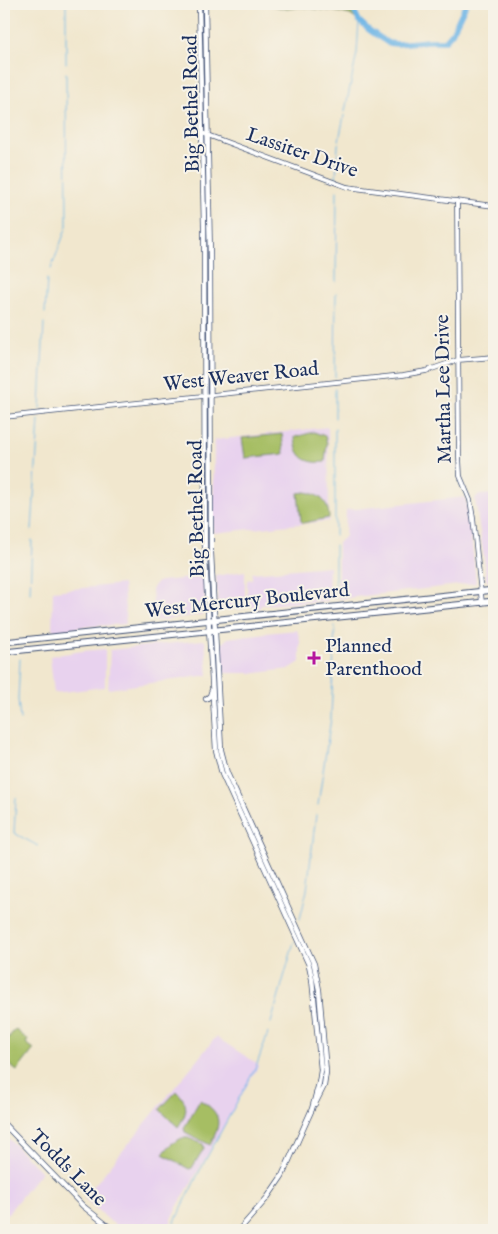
<svg xmlns="http://www.w3.org/2000/svg" width="498" height="1234" font-family="'IM FELL English',serif">
	<style>
		.built { fill: #e8d2ee }
		.green { fill: #a6be64; stroke: #607661 }
		.lines { fill: none; stroke-linecap: round; stroke-linejoin: round }
		.stream { stroke: #6fb6e6; stroke-width: 1 }
		.river { stroke: #6fb6e6; stroke-width: 5.5 }
		.tertiary-casing { stroke: #3b4b6f; stroke-width: 5.5 }
		.secondary-casing { stroke: #3b4b6f; stroke-width: 6 }
		.trunk-casing { stroke: #3b4b6f; stroke-width: 7 }
		.tertiary { stroke: #fff; stroke-width: 4 }
		.secondary { stroke: #fff; stroke-width: 4.5 }
		.trunk { stroke: #fff; stroke-width: 5 }
		.poi-dot { fill: #b5179e; stroke: #f7f3e8; stroke-width: 2 }
		.labels { text-anchor: middle; dominant-baseline: central; stroke-width: 4; stroke-linejoin: round; paint-order: stroke }
		.street-label { font-size: 20px; fill: #1b2f5e; stroke: #f7f3e8 }
		.poi-label { font-size: 20px; fill: #1b2f5e; stroke: #f7f3e8; text-anchor: start }
	</style>
	<rect width="100%" height="100%" fill="#f7f3e8"/>
	<filter id="ink" filterUnits="userSpaceOnUse"><feTurbulence type="fractalNoise" baseFrequency=".02" numOctaves="2"/><feDisplacementMap in="SourceGraphic" scale="10" xChannelSelector="R" yChannelSelector="G"/><feConvolveMatrix kernelMatrix="1 2 1 2 8 2 1 2 1" color-interpolation-filters="sRGB"/></filter>
	<filter id="wash" filterUnits="userSpaceOnUse"><feTurbulence type="fractalNoise" baseFrequency=".0096" numOctaves="4" result="noise"/><feDisplacementMap in="SourceGraphic" scale="20" xChannelSelector="R" yChannelSelector="G"/><feGaussianBlur stdDeviation="1.12" result="paint"/><feColorMatrix in="noise" values="0 0 0 0 0 0 0 0 0 0 0 0 0 0 0 0 0 1.4 0 .05"/><feComposite in="paint" operator="in"/></filter>
	<g filter="url(#wash)">
		<rect width="100%" height="100%" fill="#f1e7ce"/>
		<!-- built -->
		<path class="built" d="M328,427l1,94 -116,12 1,-93z
			M494,494v88l-2,1 -4,-1 -2,-4 -2,-20 -9,-59 3,-4z
			M465,497l4,19 7,67 -138,16v-56l7,-7 1,-26z
			M329,566l-1,35 -67,4 -1,3 -10,-1 -1,-8 -2,-3v-16l5,-1v-6z
			M245,571v38l-22,1 -5,-5 -2,-29z
			M204,577l1,34 -4,4 -47,6 -2,-31 4,-7 5,-2z
			M123,584l3,40 -45,3 -24,4 -5,-2 1,-38z
			M297,630l3,10v22l-11,7 -32,4h-35l-2,-28 8,-7 38,-5z
			M203,640l2,1 3,34 -100,14 2,-39z
			M105,649v38l-51,6 -4,-37 33,-5z
			M216,1037l43,28 -83,144 -8,21h-44l-13,-8 -27,-24z
			M4,1134l37,38 -37,46z"/>
		<!-- green -->
		<path class="green" d="M265,4h84l7,15 -6,-4 -12,-3 -37,-5 -14,2z
			M314,432l11,4 2,7 -2,19c-19,2 -29,-5 -30,-25z
			M282,434l2,20 -39,4 -3,-20z
			M306,492c16,4 22,9 23,26l-26,5 -2,-2 -3,-28z
			M15,1029l13,11 -2,3 8,6 -17,22 -13,-10v-17z
			M177,1091c12,14 11,21 1,36l-17,-16 -1,-2z
			M200,1100c23,14 21,24 10,45l-25,-13 -1,-4z
			M182,1138h6l15,6 1,4 -12,20 -3,1 -26,-15 8,-10z"/>
		<g class="lines">
			<!-- stream -->
			<path class="stream" d="M66,4v59
				M336,179l2,-34 19,-92 2,-32
				M51,269l16,-43 -1,-153
				M336,282l1,-91
				M45,313l2,-34
				M335,377l1,-84
				M40,408l4,-85
				M335,418v-29
				M335,428v107
				M32,530l7,-110
				M30,593l2,-53
				M335,598v-53
				M20,720l-2,-21 2,-40
				M16,798l-2,35 24,13
				M318,805l13,-87 4,-92
				M300,919l7,-29 9,-75
				M271,1023l23,-81
				M171,1230l29,-60 56,-103 12,-34"/>
			<!-- river -->
			<path class="river" d="M351,4l8,17 10,9 19,13 9,1 31,-3h17l7,-8 14,-29"/>
		</g>
	</g>
	<g filter="url(#ink)">
		<g class="lines">
			<!-- tertiary casing -->
			<g class="tertiary-casing">
				<path id="tertiary" d="M202,133l145,54 147,19
					M457,201l2,256 1,19 10,24 3,18 9,85
					M4,417l399,-42 23,-4 32,-11 36,-3"/>
			</g>
			<!-- secondary casing -->
			<g class="secondary-casing">
				<path id="secondary" d="M199,4l5,222 1,333 11,191 6,24 87,191 3,14 9,91 -2,13 -7,26 -30,67 -15,22 -28,32
					M205,4l5,253 1,296 10,197 6,23 87,191 5,26 7,82 -2,14 -9,18
					M206,699l4,-3 2,-6
					M4,1124l79,82 30,24"/>
			</g>
			<!-- trunk casing -->
			<g class="trunk-casing">
				<path id="trunk" d="M4,642l490,-52
					M4,652l490,-51"/>
			</g>
			<!-- tertiary -->
			<use href="#tertiary" class="tertiary"/>
			<!-- secondary -->
			<use href="#secondary" class="secondary"/>
			<!-- trunk -->
			<use href="#trunk" class="trunk"/>
		</g>
	</g>
	<!-- markers -->
	<path class="poi-dot" d="M311.5 650.5h5v5h5v5h-5v5h-5v-5h-5v-5h5z"/>
	<g class="labels">
		<!-- street labels -->
		<g class="street-label">
			<text transform="translate(192 104) rotate(-91)">Big Bethel Road</text>
			<text transform="translate(302 153) rotate(19)">Lassiter Drive</text>
			<text transform="translate(241 377) rotate(-6)">West Weaver Road</text>
			<text transform="translate(444 389) rotate(-91)">Martha Lee Drive</text>
			<text transform="translate(197 509) rotate(-91)">Big Bethel Road</text>
			<text transform="translate(247 601) rotate(-6)">West Mercury Boulevard</text>
			<text transform="translate(68 1168) rotate(45)">Todds Lane</text>
		</g>
		<!-- poi labels -->
		<g class="poi-label">
			<text x="325" y="646">Planned<tspan x="325" dy="23">Parenthood</tspan></text>
		</g>
	</g>
	<!-- margin -->
	<rect width="498" height="1234" fill="none" stroke="#f7f3e8" stroke-width="20"/>
</svg>
